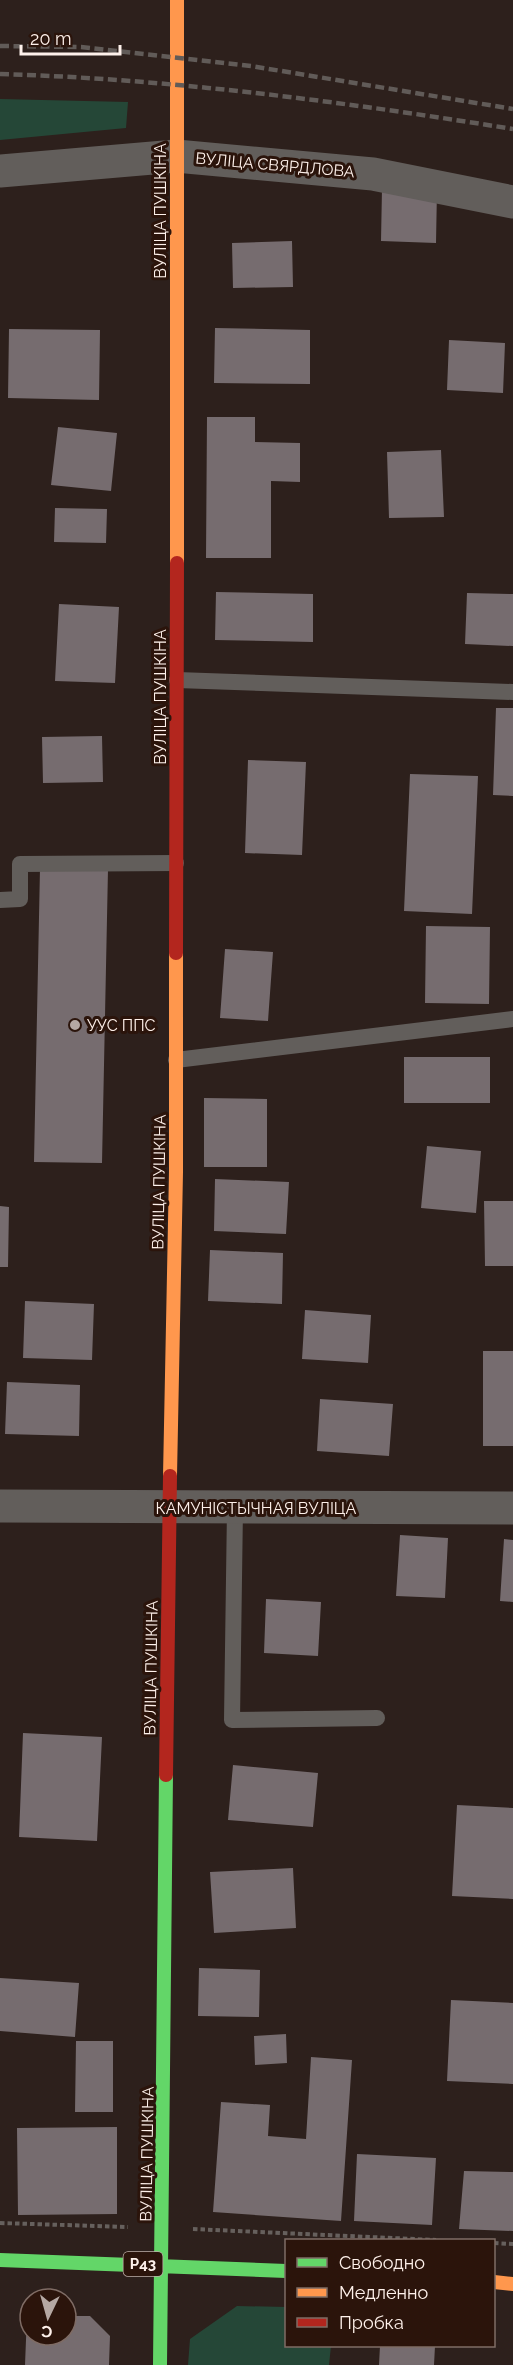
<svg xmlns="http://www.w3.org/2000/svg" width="513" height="2365" font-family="Raleway,sans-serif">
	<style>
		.green { fill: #254737 }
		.building { fill: #766c6f }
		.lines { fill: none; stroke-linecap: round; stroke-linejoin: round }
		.path { stroke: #66605d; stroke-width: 4; stroke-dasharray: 4.5 3; stroke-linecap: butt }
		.lane { stroke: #625e5b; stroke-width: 16 }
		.street { stroke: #625e5b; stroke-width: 33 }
		.fast { stroke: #63d668; stroke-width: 14 }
		.slow { stroke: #ff974d; stroke-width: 14 }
		.jam { stroke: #b3261e; stroke-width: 14 }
		.rail { stroke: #615b58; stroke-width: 4.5; stroke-dasharray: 9 4.5; stroke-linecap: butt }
		.poi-dot { fill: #b5a8a3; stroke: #2b140b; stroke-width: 2 }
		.labels { text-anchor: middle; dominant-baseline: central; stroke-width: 6; stroke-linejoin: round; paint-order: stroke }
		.shield { fill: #2b140b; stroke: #bfafa8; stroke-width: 1.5 }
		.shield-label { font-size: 15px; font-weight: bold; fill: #fef1eb }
		.street-label { font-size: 16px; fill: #fef1eb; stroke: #2b140b }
		.poi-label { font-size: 16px; fill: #fef1eb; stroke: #2b140b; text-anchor: start }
	</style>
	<rect width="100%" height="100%" fill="#2d201c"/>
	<!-- green -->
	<path class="green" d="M0,99l128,3 -2,26 -126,12z
		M237,2306l49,1v39h45l-2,19h-141l2,-26z"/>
	<!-- building -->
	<path class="building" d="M382,188l55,1 -1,54 -55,-2z
		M292,241l1,46 -60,1 -1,-45z
		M215,328l95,2v54l-96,-1z
		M9,329l91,1 -1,70 -91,-2z
		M449,340l56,3 -2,50 -56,-3z
		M207,417h48v25l45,1v39l-29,-1v77h-65z
		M58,427l59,6 -6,58 -60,-6z
		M441,450l3,67 -55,1 -2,-66z
		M55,508l52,1 -1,34 -52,-1z
		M216,592l97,2v48l-98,-2z
		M467,593l46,1v52l-48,-2z
		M59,604l60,3 -4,76 -60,-2z
		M496,708h17v88l-20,-1z
		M102,736l1,46 -60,1 -1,-46z
		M248,760l58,2 -4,93 -57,-2z
		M410,774l68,2 -6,138 -68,-3z
		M40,868l68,1 -6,294 -68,-1z
		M426,926l64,1 -1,77 -64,-1z
		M225,949l48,3 -5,69 -48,-3z
		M404,1057h86v46h-86z
		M204,1098l63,1v68h-63z
		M427,1146l54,5 -5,62 -55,-5z
		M215,1179l74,3 -3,52 -72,-3z
		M484,1201h29v65h-28z
		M0,1206l9,1 -1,60h-8z
		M210,1250l73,3 -1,51 -74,-3z
		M25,1301l69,3 -2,56 -69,-2z
		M305,1310l66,5 -3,48 -66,-4z
		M483,1351h30v95h-30z
		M7,1382l73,3 -1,51 -74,-2z
		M320,1399l73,5 -4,52 -72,-5z
		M400,1535l48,3 -3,60 -49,-2z
		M504,1539l9,1v62l-13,-1z
		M266,1599l55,3 -3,54 -54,-3z
		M23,1733l79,4 -5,104 -78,-4z
		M233,1765l85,8 -5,54 -85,-7z
		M457,1805l56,3v91l-61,-3z
		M293,1868l3,60 -82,5 -4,-61z
		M199,1968l61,2 -1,47 -61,-1z
		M0,1978l79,5 -4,54 -75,-6z
		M451,2000l62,3v81l-66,-3z
		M286,2034l1,29 -32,2 -1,-29z
		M76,2041h37v71h-38z
		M311,2057l41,3 -11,161 -128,-9 8,-110 49,3 -2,31 38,3z
		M117,2127v87l-99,1 -1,-87z
		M357,2154l79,4 -4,67 -78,-4z
		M464,2171l49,1v59l-54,-2z
		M27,2314h3v21h36v-19h24l20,20 -1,29h-84z
		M380,2346h55l-1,19h-55z"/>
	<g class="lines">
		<!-- path -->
		<path class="path" d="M0,2223l128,4
			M193,2229l243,11
			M494,2243l19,1"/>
		<!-- lane -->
		<path class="lane" d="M177,680l336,12
			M0,900l20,-1v-35l156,-1
			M176,1060l337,-41
			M235,1508l-3,212 145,-2"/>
		<!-- street -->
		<path class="street" d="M0,171l176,-15 197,18 140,28
			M0,1506l513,2"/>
		<!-- fast -->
		<path class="fast" d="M0,2260l286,11
			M160,2365l6,-590"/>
		<!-- slow -->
		<path class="slow" d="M177,563v-563
			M170,1476l6,-304v-219
			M494,2282l19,2"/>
		<!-- jam -->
		<path class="jam" d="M176,953l1,-390
			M166,1775l4,-299"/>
		<!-- rail -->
		<path class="rail" d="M0,46l81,1 170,19 262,43
			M0,74c172,5 344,28 513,55"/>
	</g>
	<!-- markers -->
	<circle class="poi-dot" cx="75" cy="1025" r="6"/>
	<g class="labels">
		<!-- shield labels -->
		<rect class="shield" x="123.5" y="2252" width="39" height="24" rx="4.5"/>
		<g class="shield-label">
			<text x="143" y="2264">Р43</text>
		</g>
		<!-- street labels -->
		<g class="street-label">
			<text transform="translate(275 165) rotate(5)">ВУЛІЦА СВЯРДЛОВА</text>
			<text transform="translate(160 211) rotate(-90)">ВУЛІЦА ПУШКІНА</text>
			<text transform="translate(160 697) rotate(-90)">ВУЛІЦА ПУШКІНА</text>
			<text transform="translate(159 1182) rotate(-89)">ВУЛІЦА ПУШКІНА</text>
			<text x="256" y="1508">КАМУНІСТЫЧНАЯ ВУЛІЦА</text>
			<text transform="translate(151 1668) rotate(-89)">ВУЛІЦА ПУШКІНА</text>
			<text transform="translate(147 2154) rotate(-89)">ВУЛІЦА ПУШКІНА</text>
		</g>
		<!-- poi labels -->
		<g class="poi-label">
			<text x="87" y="1025">УУС ППС</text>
		</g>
	</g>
	<!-- legend -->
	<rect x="285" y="2239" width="210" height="108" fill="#2b140b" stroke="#7f6c65" stroke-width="1.5"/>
	<rect x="297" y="2258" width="30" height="9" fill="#63d668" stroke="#7f6c65" stroke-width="1.5"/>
	<text x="339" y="2269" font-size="18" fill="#fef1eb">Свободно</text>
	<rect x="297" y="2288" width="30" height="9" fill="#ff974d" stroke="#7f6c65" stroke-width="1.5"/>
	<text x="339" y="2299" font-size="18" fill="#fef1eb">Медленно</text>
	<rect x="297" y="2318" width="30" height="9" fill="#b3261e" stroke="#7f6c65" stroke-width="1.5"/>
	<text x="339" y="2329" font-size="18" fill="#fef1eb">Пробка</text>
	<!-- north arrow -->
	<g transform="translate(48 2317) rotate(185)"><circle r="28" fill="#2b140b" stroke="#7f6c65" stroke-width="1.5"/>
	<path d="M0-4.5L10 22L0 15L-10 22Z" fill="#b5a8a3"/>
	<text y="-9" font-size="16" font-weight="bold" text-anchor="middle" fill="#fef1eb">С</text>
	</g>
	<!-- scale -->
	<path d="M21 45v9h99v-9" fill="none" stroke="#fef1eb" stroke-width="3"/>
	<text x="30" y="45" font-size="18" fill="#fef1eb" stroke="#2b140b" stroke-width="4.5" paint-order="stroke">20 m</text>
</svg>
